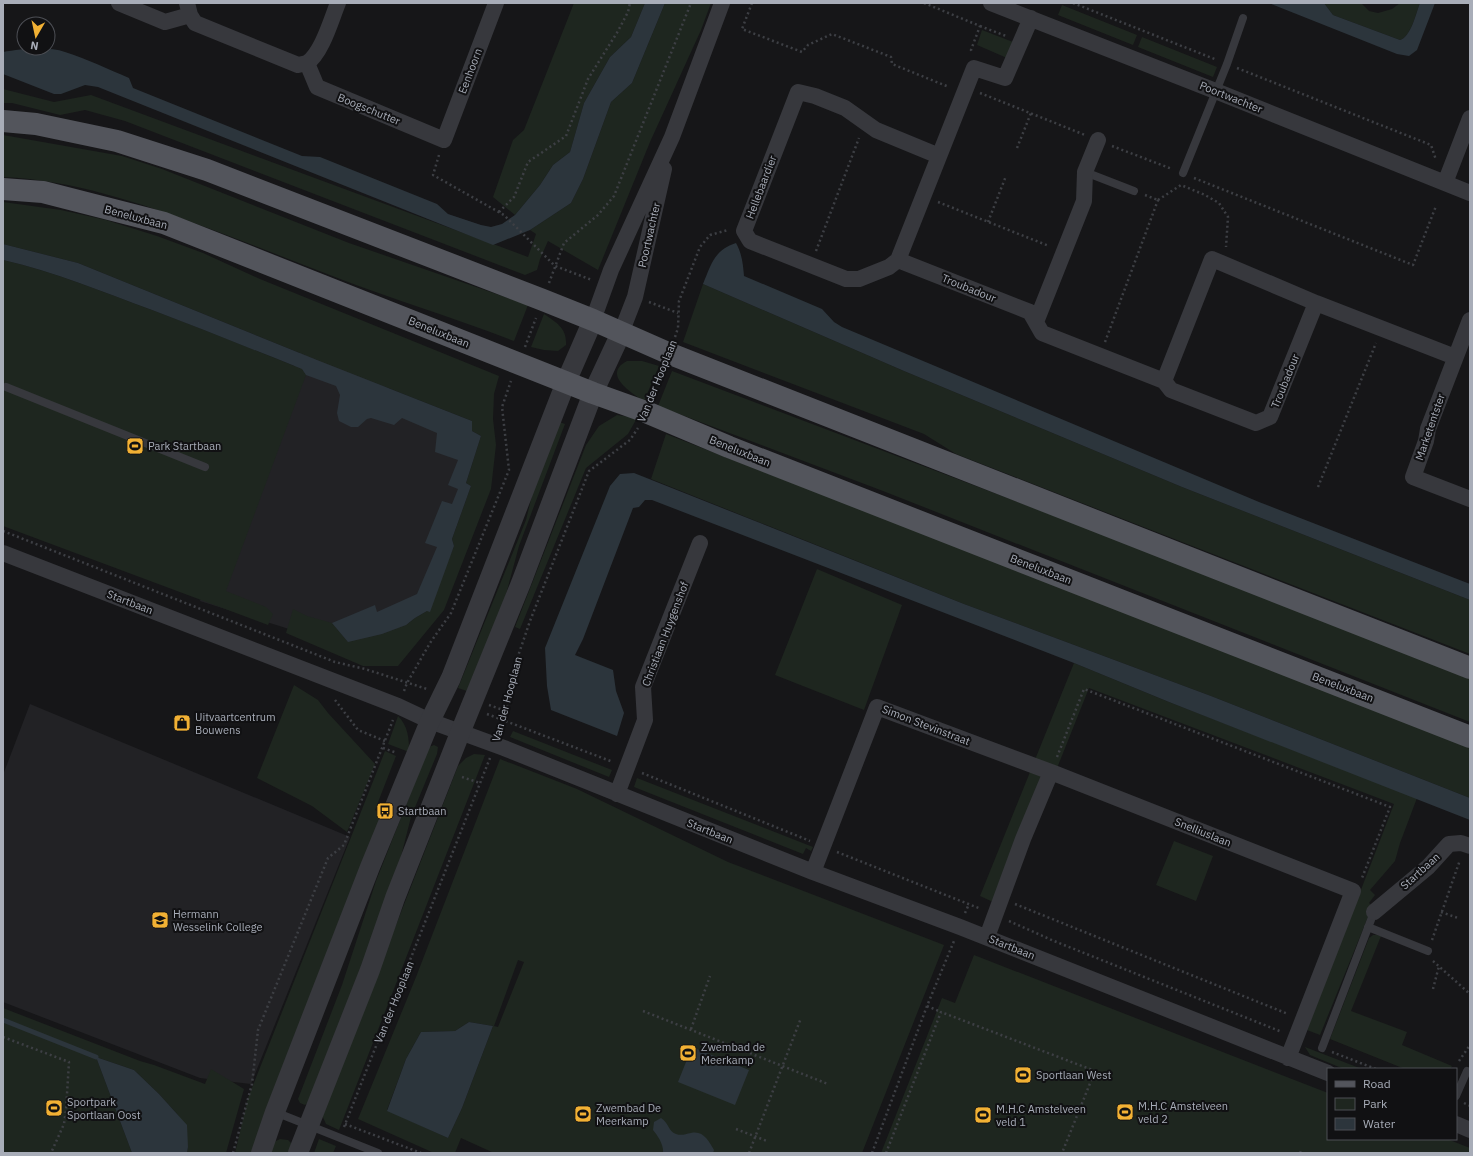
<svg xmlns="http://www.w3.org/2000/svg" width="1473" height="1156" font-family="'IBM Plex Sans',sans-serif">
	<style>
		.built { fill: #222225 }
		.green { fill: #1e261f; fill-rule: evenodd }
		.water { fill: #2c353c }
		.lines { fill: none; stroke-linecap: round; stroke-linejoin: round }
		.stream { stroke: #2c353c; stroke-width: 5 }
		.path { stroke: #3d3f44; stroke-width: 2.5; stroke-dasharray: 2 3; stroke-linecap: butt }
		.service { stroke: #37383d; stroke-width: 8 }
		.minor { stroke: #37383d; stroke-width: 16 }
		.tertiary { stroke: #37383d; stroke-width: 20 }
		.primary { stroke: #53555c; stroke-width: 22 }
		.labels { text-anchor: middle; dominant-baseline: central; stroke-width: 4; stroke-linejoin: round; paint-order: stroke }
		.street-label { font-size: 11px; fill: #a8adb8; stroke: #111113 }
		.poi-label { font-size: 11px; fill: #a8adb8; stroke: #111113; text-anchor: start }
	</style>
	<rect width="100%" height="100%" fill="#161618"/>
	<!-- built -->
	<path class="built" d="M306,337l154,96 3,73 -72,155 -191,-60z
		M30,704l320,133 -99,247 -51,-6 -197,-76v-227z"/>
	<!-- green -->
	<path class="green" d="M574,3h71l-14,34 -21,20 -26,46 -14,49 -17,13 -13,20 -25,30 -22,-18 20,-57 11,-10z
		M665,3h46l-10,27 -51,112 -52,128 -50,-29 -8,18 -3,11 -12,5 -400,-154 -40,-11 -25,5 -48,-12h-9v-14l51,13 37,-7 437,162 8,-23 -6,-4 41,-27 12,-24 28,-77 21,-19z
		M1324,3h37l8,8 9,2 14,-4 8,-6h20c-4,10 -9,34 -20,37l-67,-25z
		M1062,5l75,30 -4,10 -75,-30z
		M982,30l31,12 -6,16 -30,-13z
		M1142,37l75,30 -4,10 -75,-30z
		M3,135l119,21 40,13 187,74 179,62 -14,36c-59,-23 -120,-41 -179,-64 -44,-17 -87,-34 -130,-50 -65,-24 -132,-47 -202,-50z
		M3,202l58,8 45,10 51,16 46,17 57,26 239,97 -5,18 -1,25 3,26 -5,44 -47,121 -46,56h-35l-77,-33 7,-24 14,7 25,7 16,19 34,-8 24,-9 9,-7 12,-7 27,-65 -2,-7 19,-53 -5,-3 15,-47 -9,-5v-10l-155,-61 -239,-97 -75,-19z
		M3,260c52,12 100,32 149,50 51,19 100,39 150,59l4,6 -80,216 40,16 7,7 -5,11 -265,-99z
		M703,284l201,87 278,116 288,113v54l-514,-200 -32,-20 -241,-92z
		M544,314c13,9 23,14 22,31l-8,6 -14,-1 -13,-3z
		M627,361h15l17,5 -15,35c-14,-9 -42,-27 -17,-40z
		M672,371l621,235 177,70v46l-587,-231 -225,-85z
		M617,415l20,3 -9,16 -42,34 -66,161 -5,-2 71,-182 13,-19z
		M557,421l8,3 -46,122 -14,52 -38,93 -9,-3 68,-168 11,-45z
		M666,434l804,311v53l-259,-102 -247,-92 -313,-125z
		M817,569l85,36 -38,105 -89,-35z
		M1074,663l95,39 248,96 -17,45 -5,18 -25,29 5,5 -6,8 4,4 -3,5 -50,123 -13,-5 87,-226 -305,-116 -87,218 -22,-10z
		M294,685l24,15 10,13 47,51 -28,68 -35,-26 -55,-28z
		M398,716c10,10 11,22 11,36l-21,-8z
		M513,731l99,39 -3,7 -99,-40z
		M434,745l4,2 -1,7 -26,63 -18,71 -84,214 -4,3 -5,-2 -2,-4 44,-114 34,-104 53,-134z
		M385,751l11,5 -21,54 5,3 -2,6 4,2 -129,332h-18l13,-55z
		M474,754l11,1 -146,375 -13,-6 -4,-9 136,-349 8,-8z
		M500,759l77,30 151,73 216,83 -82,208h-368l-33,-15 -6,15h-21l-76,-34 58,-142zM518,960l6,2 -26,65 -4,-1zM469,1022l24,4 -31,82 -14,30 -61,-28 19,-51 15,-27 34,-1z
		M637,778l176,69 -2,4 -5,-3 -3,6 -169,-67z
		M1174,841l39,15 -17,45 -40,-16z
		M1373,935h4l4,1 -30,75 56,21 -5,13 50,21 -2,3h-45l-75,-30 39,-101z
		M974,955l354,138v46h119l23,9v5h-589l61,-155 13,5z
		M3,1008l137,53 14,4 51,19 6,-15 33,20 -18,64h-39l1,-6 -10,-32 -19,-21 -25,-24 -38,-13 36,96h-129z
		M1305,1047l57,22h-18l-34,-14z
		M280,1139l8,1 6,6 -2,7h-22l4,-11z
		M319,1139l17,7 -3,7h-19z"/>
	<!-- water -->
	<path class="water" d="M645,3h20l-33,80 -21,19 -28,77 -12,24 -41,27 -37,15 -395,-158 -13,-2 -24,9h-7l-51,-20v-22c18,-3 45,-6 62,0 22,7 43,17 64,26l4,10 169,68 18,1 117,47 11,10 33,11 10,2 11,-3 13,-9 25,-30 13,-20 17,-13 14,-49 26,-46 21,-20z
		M1269,3h55l9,12 67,25c11,-3 16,-27 20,-37h15l-18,47 -8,6 -12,-2z
		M736,243c6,11 7,21 8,33l78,33 12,13 8,5 417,175 211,82v16l-288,-113 -278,-116 -201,-87c8,-19 11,-34 33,-41z
		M3,244l75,19 239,97 155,61v10l9,5 -15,47 5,3 -19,53 2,7 -24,66 -3,-1 -12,7 -9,7 -24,9 -34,8 -16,-19 43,-18 2,7 40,-18 20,-47 -12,-4 17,-42 10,3 6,-15 -10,-4 10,-25 -23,-8 2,-19 -35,-15 -8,7 -23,-7 -4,1 -9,8h-7l-12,-6 -2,-8 3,-18 -4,-9 -30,-11 -4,-6c-50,-20 -100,-40 -150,-59 -49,-18 -97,-38 -149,-50z
		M634,473l330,131 247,92 259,102v22l-301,-118 -95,-39 -422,-163h-7l-6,7 -6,1 -50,131 -8,16 38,15 3,21 8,22 -7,23 -66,-26 -4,-24 -2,-38 65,-162 10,-12z
		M469,1022l24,4 -31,82 -14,30 -61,-27 19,-52 15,-27 34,-1z
		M692,1047l57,23 -14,35 -57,-23z
		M96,1057l38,13 25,24 28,31 1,22 -1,6h-55z
		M661,1118c8,5 7,13 15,16 6,2 9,0 15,-1 12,-3 18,8 23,17l-1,3h-50c1,-8 -5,-17 -10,-23l1,-8z"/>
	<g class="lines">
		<!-- stream -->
		<path class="stream" d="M3,1020l93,37"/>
		<!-- path -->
		<path class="path" d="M752,3l-10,26 60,23 6,-7 24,-11 59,23 1,7 57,23
			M924,3l56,23 -9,24 1,3
			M1073,3l144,57
			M980,26l26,10
			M1237,68l194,77 5,15
			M980,93l105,42
			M1112,146l60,23
			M1017,148l14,-35
			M439,155l-6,20 71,40 51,51 37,14
			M1194,178l219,87 23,-59
			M1145,195l13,5
			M1158,200l23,-15 24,10 14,8 9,14 -2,30
			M938,202l111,44
			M499,212l15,-15 14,-35 38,-26 22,-57 30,-48 10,-19 2,-9
			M988,222l18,-46
			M816,251l43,-113
			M549,283l15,-40 34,-28 16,-19 77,-193
			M649,302l29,11
			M675,337l3,-9 1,-27 21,-54 10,-12 18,-5
			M1105,342l53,-142
			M525,347l11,-29
			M652,394l10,-25
			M1318,487l58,-144
			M3,531l332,131 30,7 62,20
			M404,691l3,-8 23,-40 21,-30 58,-143 -7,-63 9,-26
			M335,700l23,30 27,11
			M489,705l17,6
			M487,714l126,48
			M499,731l7,-20 9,-46 15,-44 59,-150 41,-31 8,-12
			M383,748l14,5
			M1057,757l27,-68 306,118 -28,71
			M642,773l168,68
			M462,777l18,6
			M837,852l144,57
			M1015,904l273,110
			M1441,912l17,6
			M965,913l4,-9
			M1009,921l45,20 228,91
			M1432,940l28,-80
			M1433,961l37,33
			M1433,989l6,-23
			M927,1006l14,6
			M643,1011l185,73
			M691,1029l19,-53
			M3,1037l66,25 -3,48 -2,14 -13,29
			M1332,1052l44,17
			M1459,1061l11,-16
			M1464,1103l6,3
			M345,1124l76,29
			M344,1127l146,-369
			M736,1129l31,12
			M233,1153l19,-69 6,-54 70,-172 16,-13 49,-125
			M749,1153l52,-135
			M872,1153l55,-147 27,-65
			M886,1153l55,-141 154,59 -33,82
			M1300,1153l2,-4"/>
		<!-- service -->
		<path class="service" d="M1085,172l49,19
			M1183,173l44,-109 16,-46
			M6,387l199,80
			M1368,927l60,24
			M1322,1048l52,-136
			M1456,1096l11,-25
			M275,1112l103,41"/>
		<!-- minor -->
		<path class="minor" d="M119,3l46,19 25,-7
			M187,3l3,12 5,8 103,42 9,-2 10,24 127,53 52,-137
			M991,3l227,89 252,101
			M307,63c15,-10 24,-43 31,-60
			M939,156l-63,-26 -31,-22 -30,-12 -17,-4 -54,139 6,10 96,38h13l30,-12 9,-7 76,-192 31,10 26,-60
			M1445,183l25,-65
			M898,260l132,52 12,21 122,48 7,9 85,33 14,-6 46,-114
			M593,320l18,-50 61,-133 50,-134
			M1470,320l-42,109 -2,12 -13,36 57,22
			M1036,322l48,-121 1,-29 13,-32
			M621,333l14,-36 29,-128
			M1164,381l48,-122 104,44 139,54
			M3,553l395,153 32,15 74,27 309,124 147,55 368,146
			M617,794l28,-74 -2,-33 57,-144
			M813,872l64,-165 174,65
			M1374,912l54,-45 21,-23 12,-1 9,3
			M987,937l36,-98 28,-67 302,119 -65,167
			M1456,1124l14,6"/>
		<!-- tertiary -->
		<path class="tertiary" d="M261,1153l14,-41 95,-245 60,-146 21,-43 115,-296 27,-62
			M298,1153l72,-183 25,-72 65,-165 61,-150 72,-190 28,-60"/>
		<!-- primary -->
		<path class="primary" d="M3,121l33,3 81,17 90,29 336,130 50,20 75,33 802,315
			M3,189l40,3 121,31 429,170 53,19 83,35 741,290"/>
	</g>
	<!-- icons -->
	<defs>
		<g id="stadium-square" transform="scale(0.9)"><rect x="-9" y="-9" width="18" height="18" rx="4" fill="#f2b134" stroke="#111113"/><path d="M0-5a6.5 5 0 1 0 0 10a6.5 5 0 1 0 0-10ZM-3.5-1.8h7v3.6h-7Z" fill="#111"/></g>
		<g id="shop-square" transform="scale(0.9)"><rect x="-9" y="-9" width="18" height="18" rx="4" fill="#f2b134" stroke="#111113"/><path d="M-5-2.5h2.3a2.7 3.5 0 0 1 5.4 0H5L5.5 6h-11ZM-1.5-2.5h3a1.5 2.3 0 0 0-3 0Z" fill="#111"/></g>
		<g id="bus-square" transform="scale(0.9)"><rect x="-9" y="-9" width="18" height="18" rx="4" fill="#f2b134" stroke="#111113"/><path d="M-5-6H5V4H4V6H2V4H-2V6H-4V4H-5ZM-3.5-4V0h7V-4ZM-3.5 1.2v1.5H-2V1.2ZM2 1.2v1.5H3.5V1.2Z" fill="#111"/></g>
		<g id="school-square" transform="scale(0.9)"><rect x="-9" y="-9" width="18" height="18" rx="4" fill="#f2b134" stroke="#111113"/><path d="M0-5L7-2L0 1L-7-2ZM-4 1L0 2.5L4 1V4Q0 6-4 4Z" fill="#111"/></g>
	</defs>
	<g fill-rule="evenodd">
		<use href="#stadium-square" x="135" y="446"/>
		<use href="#shop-square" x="182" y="723"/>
		<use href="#bus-square" x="385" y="811"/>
		<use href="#school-square" x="160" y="920"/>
		<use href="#stadium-square" x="688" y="1053"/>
		<use href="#stadium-square" x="1023" y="1075"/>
		<use href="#stadium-square" x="54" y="1108"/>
		<use href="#stadium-square" x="1125" y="1112"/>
		<use href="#stadium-square" x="583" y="1114"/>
		<use href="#stadium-square" x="983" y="1115"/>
	</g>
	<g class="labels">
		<!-- street labels -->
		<g class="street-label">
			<text transform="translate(470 71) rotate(-69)">Eenhoorn</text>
			<text transform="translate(1231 97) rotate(22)">Poortwachter</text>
			<text transform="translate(369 109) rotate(22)">Boogschutter</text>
			<text transform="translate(761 187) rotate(-69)">Hellebaardier</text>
			<text transform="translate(136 217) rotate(15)">Beneluxbaan</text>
			<text transform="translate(649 235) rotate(-77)">Poortwachter</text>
			<text transform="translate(969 288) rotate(22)">Troubadour</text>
			<text transform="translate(439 332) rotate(22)">Beneluxbaan</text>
			<text transform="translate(657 381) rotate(-68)">Van der Hooplaan</text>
			<text transform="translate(1285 381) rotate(-68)">Troubadour</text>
			<text transform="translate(1430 427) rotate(-71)">Marketentster</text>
			<text transform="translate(740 451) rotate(22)">Beneluxbaan</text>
			<text transform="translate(1041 569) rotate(21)">Beneluxbaan</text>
			<text transform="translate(130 602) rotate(21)">Startbaan</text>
			<text transform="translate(665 634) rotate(-69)">Christiaan Huygenshof</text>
			<text transform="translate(1343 687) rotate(21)">Beneluxbaan</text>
			<text transform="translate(507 699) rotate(-75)">Van der Hooplaan</text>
			<text transform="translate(926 725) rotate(21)">Simon Stevinstraat</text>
			<text transform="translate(710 831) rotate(22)">Startbaan</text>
			<text transform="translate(1203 832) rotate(22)">Snelliuslaan</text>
			<text transform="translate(1420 871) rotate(-42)">Startbaan</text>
			<text transform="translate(1012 947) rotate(22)">Startbaan</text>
			<text transform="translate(394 1002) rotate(-68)">Van der Hooplaan</text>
		</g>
		<!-- poi labels -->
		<g class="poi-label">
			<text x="148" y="446">Park Startbaan</text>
			<text x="195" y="717">Uitvaartcentrum<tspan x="195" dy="13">Bouwens</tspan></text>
			<text x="398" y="811">Startbaan</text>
			<text x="173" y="914">Hermann<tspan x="173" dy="13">Wesselink College</tspan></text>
			<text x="701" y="1047">Zwembad de<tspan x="701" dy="13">Meerkamp</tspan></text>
			<text x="1036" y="1075">Sportlaan West</text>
			<text x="67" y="1102">Sportpark<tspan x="67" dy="13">Sportlaan Oost</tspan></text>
			<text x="1138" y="1106">M.H.C Amstelveen<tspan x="1138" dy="13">veld 2</tspan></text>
			<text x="596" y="1108">Zwembad De<tspan x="596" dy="13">Meerkamp</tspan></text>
			<text x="996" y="1109">M.H.C Amstelveen<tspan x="996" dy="13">veld 1</tspan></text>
		</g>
	</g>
	<!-- border -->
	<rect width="1473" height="1156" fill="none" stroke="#a8adb8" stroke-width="8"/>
	<!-- legend -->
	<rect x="1327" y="1068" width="130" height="72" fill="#111113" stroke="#4d4f55"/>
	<rect x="1335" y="1081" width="20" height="6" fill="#53555c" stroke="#4d4f55"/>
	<text x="1363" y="1088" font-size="12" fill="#a8adb8">Road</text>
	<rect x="1335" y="1098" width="20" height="12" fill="#1e261f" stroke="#4d4f55"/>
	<text x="1363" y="1108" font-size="12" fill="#a8adb8">Park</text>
	<rect x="1335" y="1118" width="20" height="12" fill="#2c353c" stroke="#4d4f55"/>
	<text x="1363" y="1128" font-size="12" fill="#a8adb8">Water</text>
	<!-- north arrow -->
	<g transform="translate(36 36) rotate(189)"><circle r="19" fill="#111113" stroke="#4d4f55"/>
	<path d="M0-3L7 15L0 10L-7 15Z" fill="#f2b134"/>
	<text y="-6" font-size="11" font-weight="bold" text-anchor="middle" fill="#a8adb8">N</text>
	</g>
</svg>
